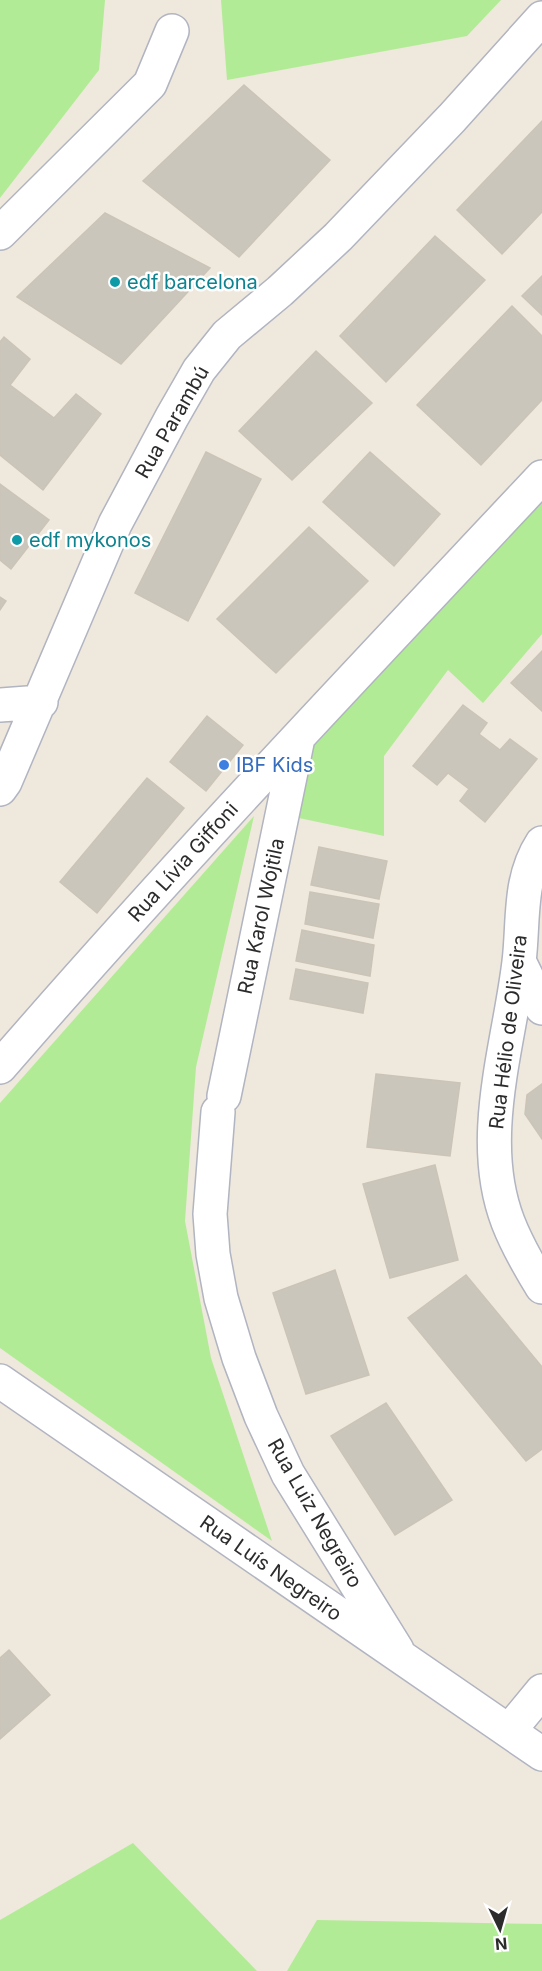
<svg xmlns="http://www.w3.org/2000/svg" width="542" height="1971" font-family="Inter,sans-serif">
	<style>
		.green { fill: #b2eb95 }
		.building { fill: #cac6bc; stroke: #cbc4b6; stroke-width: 1.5 }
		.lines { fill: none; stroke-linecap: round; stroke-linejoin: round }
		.minor-casing { stroke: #b1b4c1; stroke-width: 36 }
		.minor { stroke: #fff; stroke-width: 33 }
		.culture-dot { fill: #0f9aa8; stroke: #fff; stroke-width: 2 }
		.shop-dot { fill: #3f7fe0; stroke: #fff; stroke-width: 2 }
		.labels { text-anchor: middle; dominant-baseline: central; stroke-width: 5; stroke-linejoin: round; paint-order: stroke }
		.culture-label { font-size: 20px; fill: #0d838f; stroke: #fff; text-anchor: start }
		.street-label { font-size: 20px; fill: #2c2c2c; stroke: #fff }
		.shop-label { font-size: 20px; fill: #366cbe; stroke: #fff; text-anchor: start }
	</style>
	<rect width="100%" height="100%" fill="#efe8dd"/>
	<!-- green -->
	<path class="green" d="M0,0h105l-6,70 -99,128z
		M221,0h280l-34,36 -240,44z
		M542,495v139l-59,69 -35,-33 -64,86v80l-85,-18 18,-89z
		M254,816l-58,251 -11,154 26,137 61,183 -272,-193v-245z
		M133,1843l124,128h-257v-51z
		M317,1920l225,4v47h-255z"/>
	<!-- building -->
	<path class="building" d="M244,85l86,75 -91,97 -96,-76z
		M542,121v91l-40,42 -45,-44z
		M105,213l105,55 -89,96 -104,-67z
		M435,236l50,44 -99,102 -46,-46z
		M542,276v39l-20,-19z
		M512,306l30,30v64l-61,65 -64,-60z
		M4,337l26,22 -20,26 44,33 22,-24 25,20 -58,76 -43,-35v-113z
		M316,351l56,52 -80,77 -53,-49z
		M206,452l55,27 -73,142 -53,-28z
		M370,452l70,62 -46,52 -71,-64z
		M0,484l49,36 -38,49 -11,-9z
		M309,527l59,54 -92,92 -59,-54z
		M0,597l6,4 -6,9z
		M542,651v60l-31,-28z
		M463,705l24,18 -8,11 21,16 10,-11 27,20 -52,63 -25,-21 9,-12 -21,-16 -11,12 -24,-19z
		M207,716l36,29 -37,46 -36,-29z
		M147,778l37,30 -87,105 -37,-31z
		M319,847l68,14 -8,38 -68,-14z
		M310,892l69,12 -6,34 -68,-14z
		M302,930l72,15 -4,31 -74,-15z
		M296,969l72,14 -5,30 -73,-14z
		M376,1074l84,9 -10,73 -83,-9z
		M542,1084v55l-17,-25 2,-19z
		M435,1165l23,95 -68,18 -27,-94z
		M335,1270l34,105 -63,19 -33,-101z
		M466,1275l76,92v82l-16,12 -118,-143z
		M386,1403l66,97 -57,35 -64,-99z
		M9,1650l41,45 -50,44v-81z"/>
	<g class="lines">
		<!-- minor casing -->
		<g class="minor-casing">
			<path id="minor" d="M0,233l150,-149 22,-53
				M0,705l41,-3
				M0,789l5,-7 110,-258 57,-107 27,-47 28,-35 53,-44 58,-54 114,-119 90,-100
				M542,843c-24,37 -18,78 -23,119 -10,84 -43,177 -11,260 9,23 21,44 34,65
				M519,961l23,47
				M0,1067c175,-202 359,-395 542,-590
				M224,1096l74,-358
				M218,1112l-8,102 3,40 8,44 18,60 22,58 27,58 109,176
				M0,1381l542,373
				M509,1731l33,-40"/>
		</g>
		<!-- minor -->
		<use href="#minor" class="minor"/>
	</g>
	<!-- markers -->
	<g class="culture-dot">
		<circle cx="115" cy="282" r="6"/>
		<circle cx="17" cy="540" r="6"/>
	</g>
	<circle class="shop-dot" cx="224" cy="765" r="6"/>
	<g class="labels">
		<!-- culture labels -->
		<g class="culture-label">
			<text x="127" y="282">edf barcelona</text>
			<text x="29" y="540">edf mykonos</text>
		</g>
		<!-- street labels -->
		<g class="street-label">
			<text transform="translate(172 422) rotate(-60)">Rua Parambú</text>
			<text transform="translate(183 862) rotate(-48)">Rua Lívia Giffoni</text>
			<text transform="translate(261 916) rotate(-78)">Rua Karol Wojtila</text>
			<text transform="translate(508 1032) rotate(-83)">Rua Hélio de Oliveira</text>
			<text transform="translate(315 1513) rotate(60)">Rua Luiz Negreiro</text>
			<text transform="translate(271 1568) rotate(35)">Rua Luís Negreiro</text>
		</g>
		<!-- shop labels -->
		<g class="shop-label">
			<text x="236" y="765">IBF Kids</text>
		</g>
	</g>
	<!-- north arrow -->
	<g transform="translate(500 1929) rotate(175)" stroke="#ffffff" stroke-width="4.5" paint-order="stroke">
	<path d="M0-4.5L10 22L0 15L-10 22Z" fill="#2c2c2c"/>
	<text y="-9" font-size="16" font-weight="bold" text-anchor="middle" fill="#2c2c2c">N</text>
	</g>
</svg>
